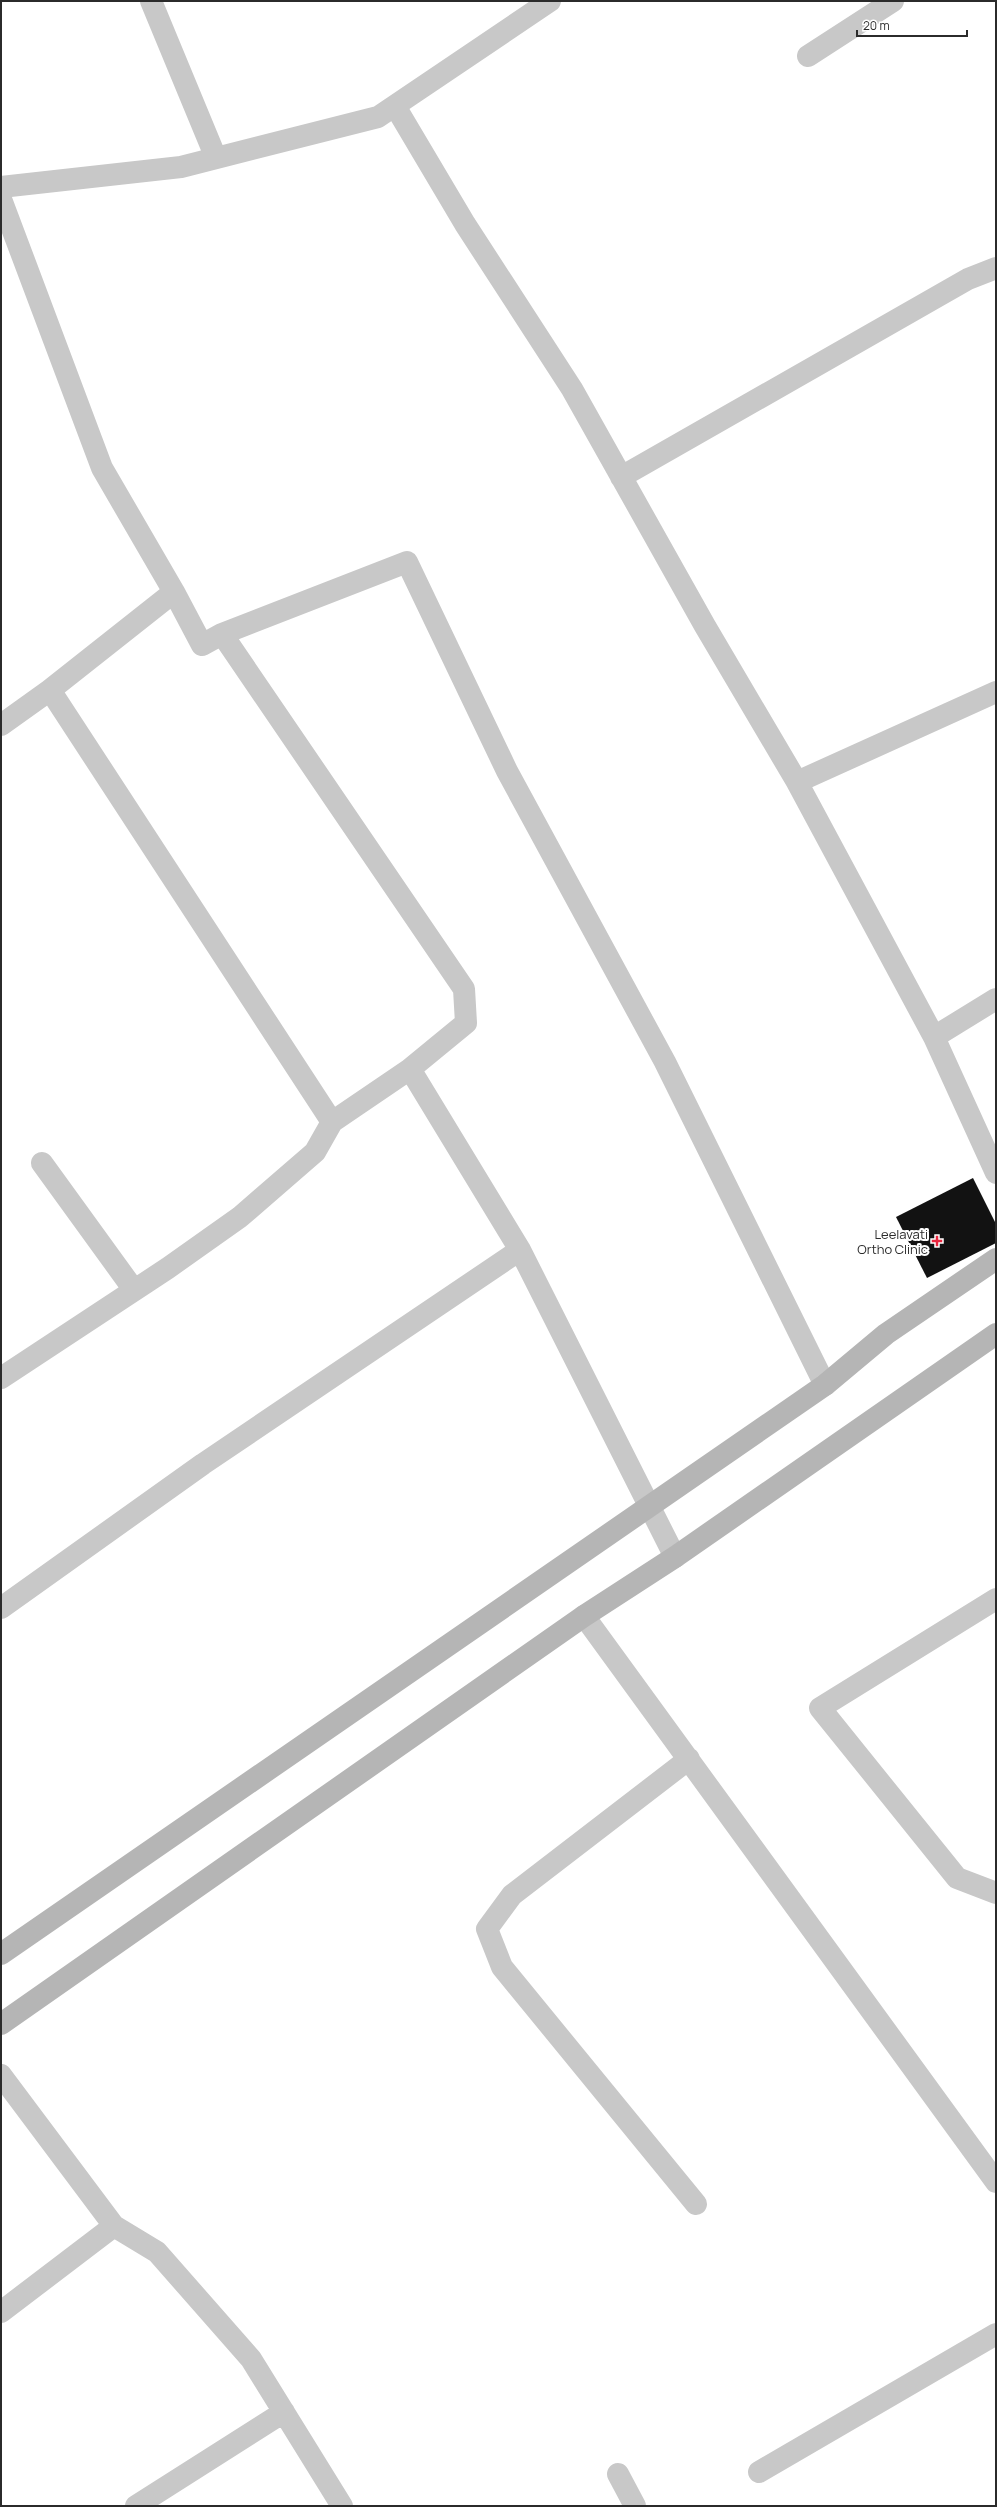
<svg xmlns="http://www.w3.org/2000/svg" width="997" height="2507" font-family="Manrope,sans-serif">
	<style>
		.building { fill: #121212 }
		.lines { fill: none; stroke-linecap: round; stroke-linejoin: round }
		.street { stroke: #c8c8c8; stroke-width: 22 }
		.secondary { stroke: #b5b5b5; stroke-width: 22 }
		.poi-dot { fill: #ea263e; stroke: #fff; stroke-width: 1.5 }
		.labels { text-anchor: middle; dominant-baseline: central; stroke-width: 4; stroke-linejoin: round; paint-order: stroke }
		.poi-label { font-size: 13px; fill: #2b2b2b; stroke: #fff; text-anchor: end }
	</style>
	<rect width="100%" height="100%" fill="#fff"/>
	<!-- building -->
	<path class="building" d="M973,1178l23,46v19l-69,35 -31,-61z"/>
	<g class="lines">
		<!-- street -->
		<path class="street" d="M151,1l65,157
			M808,56l85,-55
			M395,106l70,118 107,165 133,237 92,156 137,255 62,136
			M1,187l180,-20 197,-50 172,-116
			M1,199l101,269 72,124
			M621,477l347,-198 28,-11
			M222,634l242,355 2,34 -56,46
			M50,690l124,-98 28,53 20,-11 185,-72 100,209 158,291 160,323
			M1,725l49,-35 282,432 78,-53 110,181
			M797,782l199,-90
			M934,1037l62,-38
			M42,1163l92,127
			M1,1378l167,-110 72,-51 75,-65 17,-30
			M996,1599l-176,109 137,170 39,15
			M1,1608l202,-144 317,-214 155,307
			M584,1616l412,566
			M689,1759l-177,136 -25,34 15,38 194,237
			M1,2075l113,151 43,26 94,107 91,147
			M1,2312l113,-86
			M759,2472l237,-138
			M618,2474l17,32
			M136,2506l148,-94"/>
		<!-- secondary -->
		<path class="secondary" d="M1,1954l824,-569 61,-51 110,-75
			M1,2024l583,-408 91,-59 321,-223"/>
	</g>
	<!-- markers -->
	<path class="poi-dot" d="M935 1235h4v4h4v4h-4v4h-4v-4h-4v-4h4z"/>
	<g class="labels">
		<!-- poi labels -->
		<g class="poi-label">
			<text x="928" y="1234">Leelavati<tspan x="928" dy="15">Ortho Clinic</tspan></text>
		</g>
	</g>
	<!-- border -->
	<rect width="997" height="2507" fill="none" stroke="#2b2b2b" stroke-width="4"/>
	<!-- scale -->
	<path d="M857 30v6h110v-6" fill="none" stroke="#2b2b2b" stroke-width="2"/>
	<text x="863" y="30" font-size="12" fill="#2b2b2b" stroke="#ffffff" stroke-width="3" paint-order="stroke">20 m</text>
</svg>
